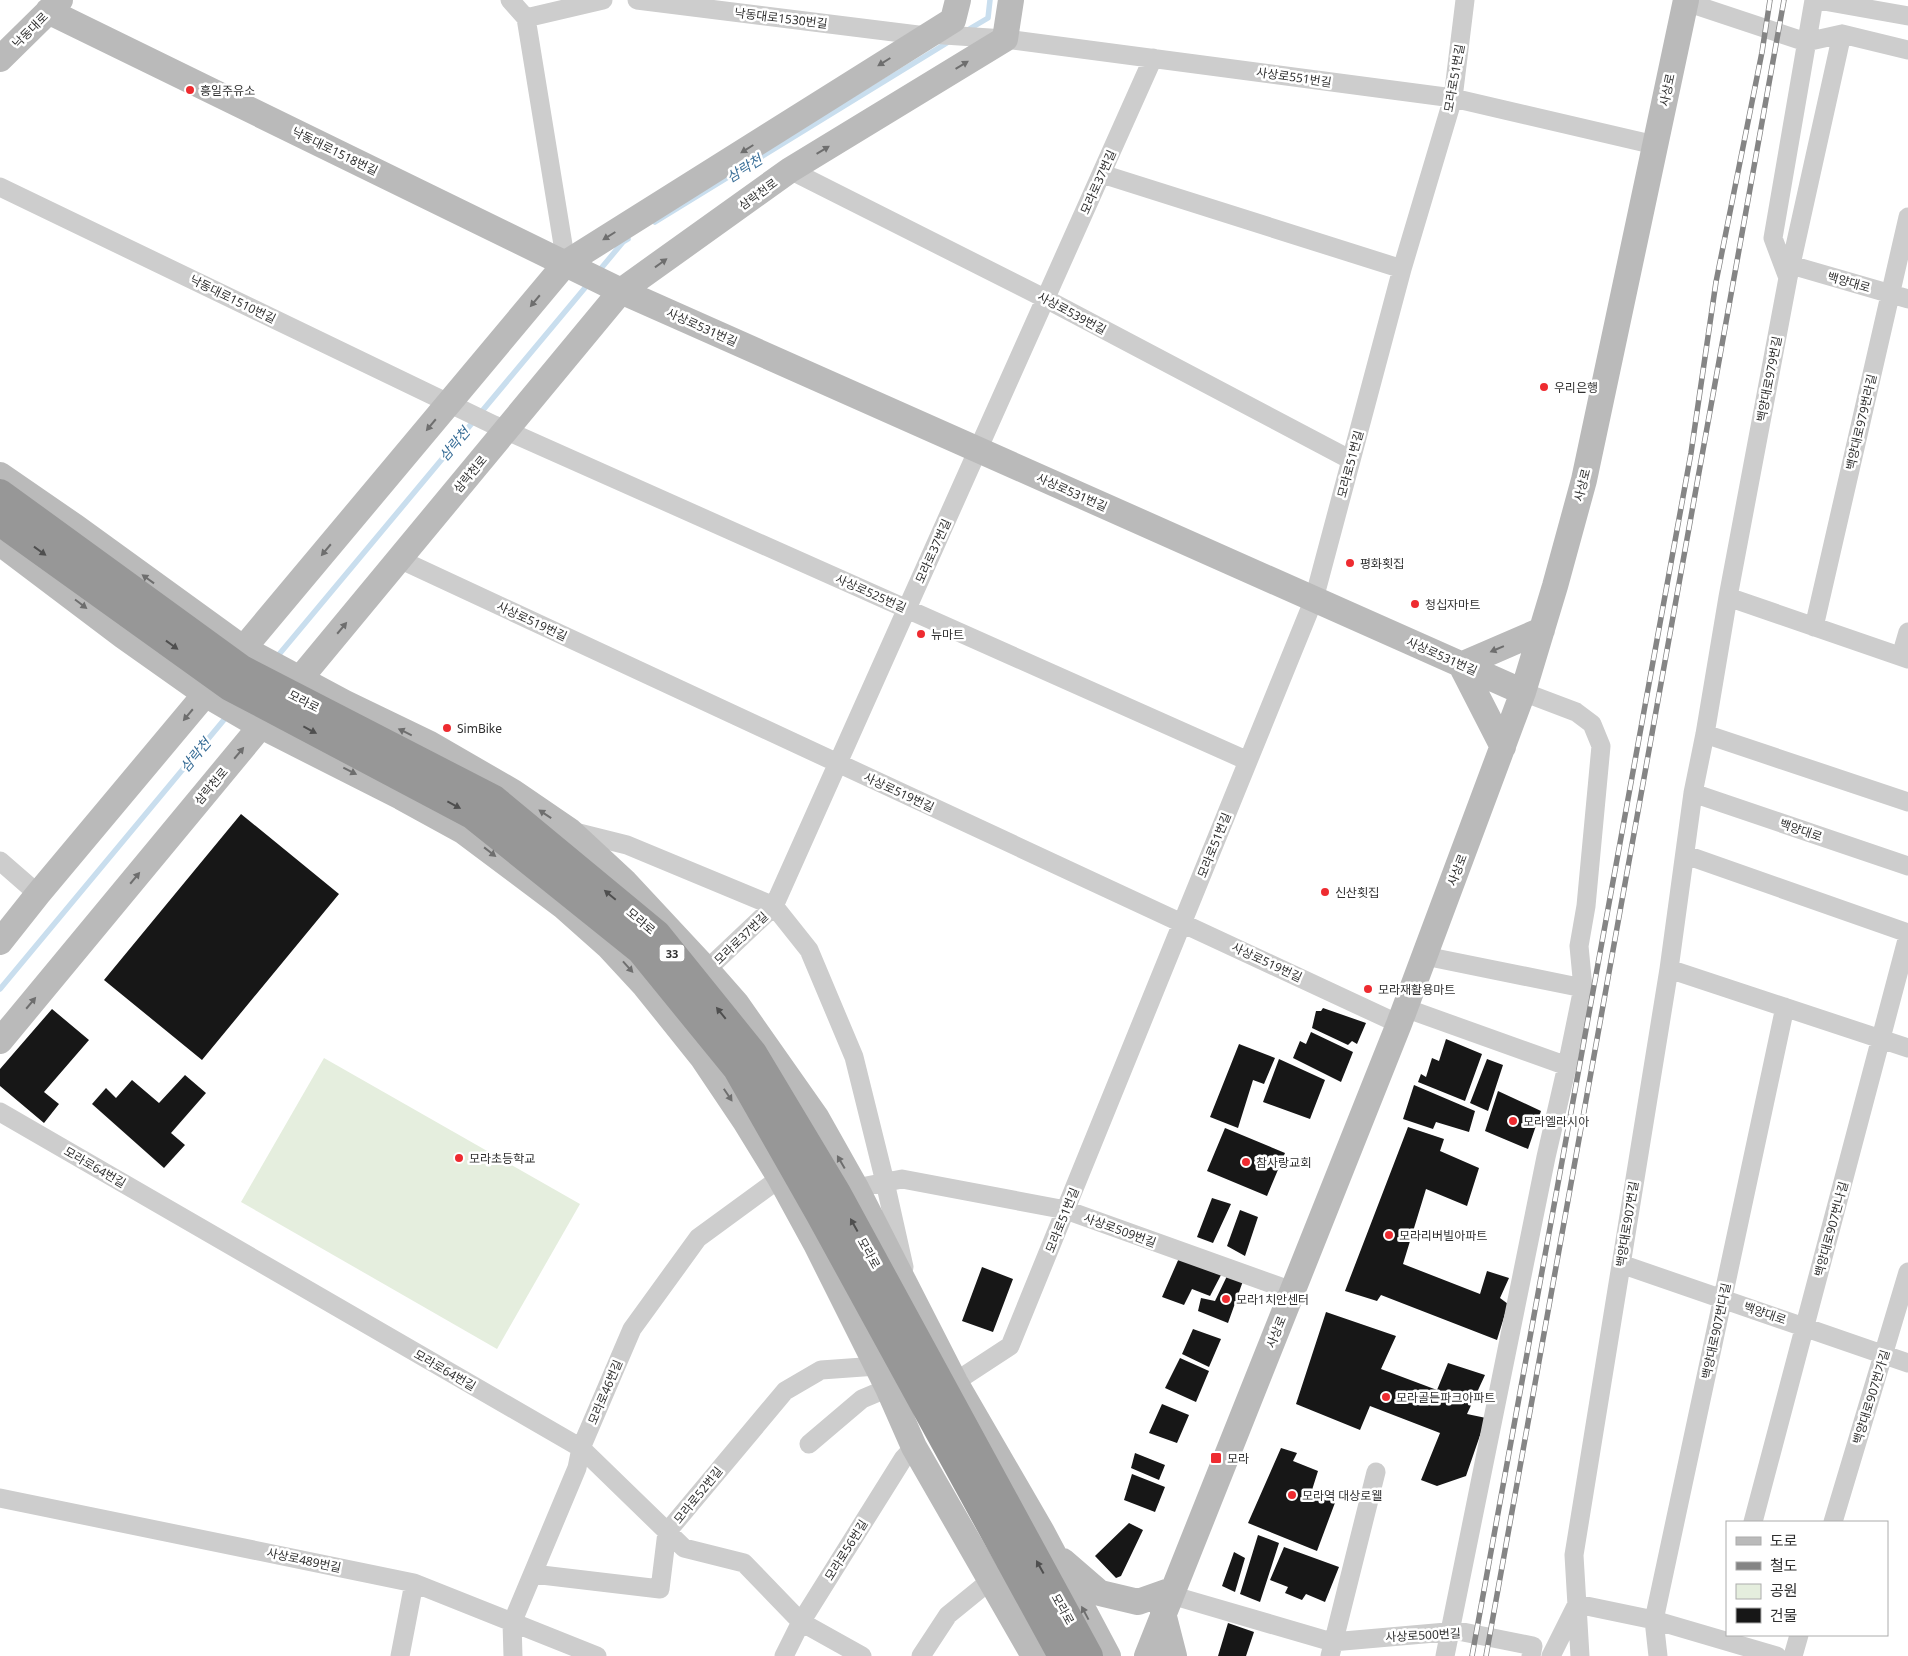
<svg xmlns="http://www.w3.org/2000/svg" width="1908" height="1656" font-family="'Noto Sans','Noto Sans KR',sans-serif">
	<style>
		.green { fill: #e5eede }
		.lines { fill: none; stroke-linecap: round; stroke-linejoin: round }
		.stream { stroke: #c9deee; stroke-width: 5.5 }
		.building { fill: #171717 }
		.street { stroke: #cdcdcd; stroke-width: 19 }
		.secondary { stroke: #bababa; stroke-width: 26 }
		.rail-casing { stroke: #858585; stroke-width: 5.5 }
		.rail { stroke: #fff; stroke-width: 4; stroke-dasharray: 11; stroke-linecap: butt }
		.highway-bridge { stroke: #979797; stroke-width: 28 }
		.oneway { fill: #6e6e6e }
		.oneway2 { fill: #4f4f4f }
		.poi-dot { fill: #ee2b30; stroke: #fff; stroke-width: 2 }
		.labels { text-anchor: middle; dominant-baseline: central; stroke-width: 5; stroke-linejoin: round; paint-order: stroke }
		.shield { fill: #fff; stroke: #6e6e6e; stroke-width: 1 }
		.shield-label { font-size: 11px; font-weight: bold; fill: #303030 }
		.street-label { font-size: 12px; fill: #303030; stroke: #fff }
		.poi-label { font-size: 12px; fill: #303030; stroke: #fff; text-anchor: start }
		.water-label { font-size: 14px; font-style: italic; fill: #396e97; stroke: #fff }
	</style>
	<rect width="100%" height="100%" fill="#fff"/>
	<!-- green -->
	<path class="green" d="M324,1058l256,146 -83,145 -256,-147z"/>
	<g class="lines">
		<!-- stream -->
		<path class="stream" d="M966,31l22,-13 2,-18
			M655,222l295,-181
			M598,272l25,-30 5,-3
			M276,658l313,-375
			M0,989l228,-274"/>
	</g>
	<!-- building -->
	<path class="building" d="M241,814l98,80 -137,166 -98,-80z
		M1323,1008l43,15 -9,21 -5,-3 -4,4 -36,-17 4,-17h5z
		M52,1009l37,31 -45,52 15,12 -15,19 -44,-37v-17z
		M1311,1032l42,20 -12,30 -48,-24 7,-17 6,3z
		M1446,1039l36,15 -17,47 -47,-19 3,-8 5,3 6,-19 7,3z
		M1239,1044l36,14 -11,26 -11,-4 -15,48 -28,-11z
		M1279,1059l46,21 -15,39 -47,-17z
		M1487,1059l16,6 -15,46 -18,-8z
		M185,1075l21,18 -35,40 14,12 -21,23 -72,-64 14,-16 10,10 16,-18 27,23z
		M1414,1085l61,26 -6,21 -33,-10 -3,7 -30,-10z
		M1498,1091l43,20 -13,38 -43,-18z
		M1408,1127l36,12 -4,12 39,17 -12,38 -41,-17 -23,75 77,30 7,-23 22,7 -9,20 8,6 -11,36 -116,-45 -4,6 -32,-10z
		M1225,1128l60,25 -18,43 -60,-25z
		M1212,1198l19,6 -18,39 -16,-6z
		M1240,1210l18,7 -13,39 -18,-10z
		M1179,1258l42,17 -11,21 -18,-7 -8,16 -22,-8z
		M982,1267l31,12 -20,53 -31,-11z
		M1227,1276l16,5 -15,42 -30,-12 3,-13 14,3z
		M1326,1312l70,24 -15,33 56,21 11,-27 37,12 -18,39 19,4 -20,58 -29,10 -16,-6 19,-47 -70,-27 -10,24 -64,-26z
		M1193,1329l28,10 -12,28 -27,-13z
		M1180,1358l29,13 -13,31 -31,-14z
		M1162,1404l27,11 -12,28 -28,-10z
		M1281,1448l16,5 -4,8 25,10 -6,19 24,10 -19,51 -69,-28z
		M1135,1453l30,12 -6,15 -28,-12z
		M1132,1474l33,13 -10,25 -31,-12z
		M1129,1523l14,7 -22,46 -5,2 -21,-22z
		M1258,1535l21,8 -19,59 -20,-8z
		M1284,1547l55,20 -14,35 -19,-8 -4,6 -17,-7 3,-6 -18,-7z
		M1234,1552l11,6 -10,34 -13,-6z
		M1228,1623l26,9 -8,24h-28z"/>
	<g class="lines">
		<!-- street -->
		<path class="street" d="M510,0l16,18 40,245
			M637,0l289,36
			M1818,0l90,16
			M1686,2l120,40 36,-8 66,16
			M526,18l77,-18
			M929,34l76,5 448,59 202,47
			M790,170l256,129 305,161
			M1102,174l300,95
			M0,187l494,238 754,336
			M1791,265l117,34
			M1788,278l-15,-40 41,-238
			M399,559l1000,465
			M1728,597l180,62
			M1814,627l94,-410
			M1901,656l7,-24
			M1705,734l203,68
			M1693,793l215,73
			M571,831l56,14 147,61 35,44 45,107 31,125 19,85
			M1686,855l222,78
			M0,861l38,33
			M1425,956l158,32
			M1669,969l239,79
			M698,978l76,-72 379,-848
			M1405,1008l162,58
			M0,1112l581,336 103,100 60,15 57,59 61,34
			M856,1188l46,-9 164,31 226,81
			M1621,1264l287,99
			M955,1382l55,-36 304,-747 88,-330 51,-171 12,-98
			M809,1444l53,-45 26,-11
			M0,1498l414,85 183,73
			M1753,1522l155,-586
			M1833,1522l75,-250
			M533,1574l127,15 7,-57 118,-141 36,-21 56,-4
			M1171,1595l161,47 126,-11 75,15 -2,10
			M400,1656l14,-73
			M513,1656l-1,-33 65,-155 4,-20 51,-119 66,-91 82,-60
			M784,1656l17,-34 102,-163 11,-12
			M921,1656l27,-41 43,-35
			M1330,1656l46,-184
			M1445,1656l101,-499 21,-91 16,-78 -4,-42 7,-40 15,-160 -9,-22 -16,-12 -53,-20
			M1551,1656l26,-52 77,16 123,36
			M1580,1656l-6,-101 95,-586 24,-176 12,-59 23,-137 60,-319 54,-244
			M1658,1656l-4,-36 131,-613
			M1793,1656l6,-21"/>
		<!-- secondary -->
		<path class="secondary" d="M48,11l573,280 902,401
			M0,59l60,-59
			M0,475l77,53 167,121 101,54 85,41 83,48 57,39 55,51 82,88 29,33 80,114 40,71 99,194 87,150 66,124
			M0,543l123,93 82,58 48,28 148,75 62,34 100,75 45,40 37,40 57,71 43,64 35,57 36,66 72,144 26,59 120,209
			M1503,747l-42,-82 81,-35
			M0,942l38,-48 528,-631 387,-243 5,-20
			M0,1041l621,-750 169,-121 215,-131 6,-39
			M1063,1561l37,32 38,9 34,-12
			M1163,1613l11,43
			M1147,1656l252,-632 124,-332 32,-106 29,-106 102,-480"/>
		<!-- rail casing -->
		<g class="rail-casing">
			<path id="rail" d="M1472,1656l219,-1203 25,-171 46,-230 8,-52
				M1486,1656l298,-1656"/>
		</g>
		<!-- rail -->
		<use href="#rail" class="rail"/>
		<!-- highway-bridge -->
		<path class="highway-bridge" d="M0,493l242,176 252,130 163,135 96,119 84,140 252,463
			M0,522l230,165 242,128 168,135 97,119 82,144 243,443"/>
	</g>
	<!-- one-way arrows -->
	<defs><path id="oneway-solid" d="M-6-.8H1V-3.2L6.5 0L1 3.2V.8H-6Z" transform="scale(1.25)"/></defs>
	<g class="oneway">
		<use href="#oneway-solid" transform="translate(884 62) rotate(148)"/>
		<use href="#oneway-solid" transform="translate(962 65) rotate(-31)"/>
		<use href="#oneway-solid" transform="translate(747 149) rotate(148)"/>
		<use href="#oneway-solid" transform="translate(823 150) rotate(-31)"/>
		<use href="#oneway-solid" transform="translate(609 236) rotate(148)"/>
		<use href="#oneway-solid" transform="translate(661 263) rotate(-36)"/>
		<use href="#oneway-solid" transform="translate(535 301) rotate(130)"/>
		<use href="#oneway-solid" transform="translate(431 425) rotate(130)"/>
		<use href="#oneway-solid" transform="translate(326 550) rotate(130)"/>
		<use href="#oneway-solid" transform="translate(148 579) rotate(-144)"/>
		<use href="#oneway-solid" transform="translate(81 604) rotate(37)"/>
		<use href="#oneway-solid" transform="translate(342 628) rotate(-50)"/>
		<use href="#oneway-solid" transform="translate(1497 649) rotate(157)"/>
		<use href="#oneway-solid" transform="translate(188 715) rotate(130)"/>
		<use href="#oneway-solid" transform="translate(405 732) rotate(-154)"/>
		<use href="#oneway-solid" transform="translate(239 753) rotate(-50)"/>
		<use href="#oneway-solid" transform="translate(350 771) rotate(27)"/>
		<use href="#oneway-solid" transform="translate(545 814) rotate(-146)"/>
		<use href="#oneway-solid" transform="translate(490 852) rotate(38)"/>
		<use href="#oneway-solid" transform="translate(135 878) rotate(-50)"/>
		<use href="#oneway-solid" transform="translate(628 967) rotate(48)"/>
		<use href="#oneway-solid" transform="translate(31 1003) rotate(-50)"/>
		<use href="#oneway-solid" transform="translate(728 1095) rotate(56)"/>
		<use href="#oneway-solid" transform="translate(841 1162) rotate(-120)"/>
		<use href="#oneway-solid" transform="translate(1085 1613) rotate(-118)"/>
	</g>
	<g class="oneway2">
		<use href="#oneway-solid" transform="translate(40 551) rotate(36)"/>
		<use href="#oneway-solid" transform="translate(172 645) rotate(36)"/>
		<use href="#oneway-solid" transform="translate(310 730) rotate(28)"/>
		<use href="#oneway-solid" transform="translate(454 805) rotate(28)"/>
		<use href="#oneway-solid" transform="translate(610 895) rotate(-140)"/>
		<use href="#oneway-solid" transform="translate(721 1013) rotate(-129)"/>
		<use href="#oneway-solid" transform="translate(854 1225) rotate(-119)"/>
		<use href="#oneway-solid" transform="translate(1040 1567) rotate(-119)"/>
	</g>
	<!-- markers -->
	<g class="poi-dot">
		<circle cx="190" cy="90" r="5"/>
		<circle cx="1544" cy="387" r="5"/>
		<circle cx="1350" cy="563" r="5"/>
		<circle cx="1415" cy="604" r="5"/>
		<circle cx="921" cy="634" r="5"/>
		<circle cx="447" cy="728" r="5"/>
		<circle cx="1325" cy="892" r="5"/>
		<circle cx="1368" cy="989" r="5"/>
		<circle cx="1513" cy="1121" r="5"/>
		<circle cx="459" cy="1158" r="5"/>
		<circle cx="1246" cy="1162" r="5"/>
		<circle cx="1389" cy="1235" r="5"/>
		<circle cx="1226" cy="1299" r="5"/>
		<circle cx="1386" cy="1397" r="5"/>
		<rect x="1210" y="1452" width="12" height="12" rx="2.5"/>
		<circle cx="1292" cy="1495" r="5"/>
	</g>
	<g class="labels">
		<!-- shield labels -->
		<rect class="shield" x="659.5" y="944.5" width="25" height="17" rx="4"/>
		<g class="shield-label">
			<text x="672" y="953">33</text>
		</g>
		<!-- street labels -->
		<g class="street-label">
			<text transform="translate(781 18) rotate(7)">낙동대로1530번길</text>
			<text transform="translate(30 30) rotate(-45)">낙동대로</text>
			<text transform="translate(1294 77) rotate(8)">사상로551번길</text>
			<text transform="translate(1454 78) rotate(-80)">모라로51번길</text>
			<text transform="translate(1667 90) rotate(-78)">사상로</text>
			<text transform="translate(335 151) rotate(26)">낙동대로1518번길</text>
			<text transform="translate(1098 182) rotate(-66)">모라로37번길</text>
			<text transform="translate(758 194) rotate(-36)">삼락천로</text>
			<text transform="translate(1849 282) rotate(16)">백양대로</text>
			<text transform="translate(233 299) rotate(26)">낙동대로1510번길</text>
			<text transform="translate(1072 313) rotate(28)">사상로539번길</text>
			<text transform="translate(702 327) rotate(24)">사상로531번길</text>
			<text transform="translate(1769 379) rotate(-79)">백양대로979번길</text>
			<text transform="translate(1861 422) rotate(-77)">백양대로979번라길</text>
			<text transform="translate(1350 464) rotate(-75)">모라로51번길</text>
			<text transform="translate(470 474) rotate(-50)">삼락천로</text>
			<text transform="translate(1582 485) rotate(-76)">사상로</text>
			<text transform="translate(1072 492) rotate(24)">사상로531번길</text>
			<text transform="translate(933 551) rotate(-66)">모라로37번길</text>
			<text transform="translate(871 593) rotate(24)">사상로525번길</text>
			<text transform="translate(532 621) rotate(25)">사상로519번길</text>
			<text transform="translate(1442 656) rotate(24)">사상로531번길</text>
			<text transform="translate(304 701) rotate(27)">모라로</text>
			<text transform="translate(211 786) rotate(-50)">삼락천로</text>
			<text transform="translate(899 792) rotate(25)">사상로519번길</text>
			<text transform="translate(1801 830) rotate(19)">백양대로</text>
			<text transform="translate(1214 845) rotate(-68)">모라로51번길</text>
			<text transform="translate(1457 870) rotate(-69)">사상로</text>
			<text transform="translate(641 921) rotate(40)">모라로</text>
			<text transform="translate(741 938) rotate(-44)">모라로37번길</text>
			<text transform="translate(1267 962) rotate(25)">사상로519번길</text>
			<text transform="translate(95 1167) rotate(30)">모라로64번길</text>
			<text transform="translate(1062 1220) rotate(-68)">모라로51번길</text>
			<text transform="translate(1627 1224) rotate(-81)">백양대로907번길</text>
			<text transform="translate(1831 1229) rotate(-75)">백양대로907번나길</text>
			<text transform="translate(1120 1230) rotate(20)">사상로509번길</text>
			<text transform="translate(869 1253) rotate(61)">모라로</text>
			<text transform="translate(1765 1313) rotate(19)">백양대로</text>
			<text transform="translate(1716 1331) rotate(-78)">백양대로907번다길</text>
			<text transform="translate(1276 1332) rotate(-68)">사상로</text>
			<text transform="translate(445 1370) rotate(30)">모라로64번길</text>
			<text transform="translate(605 1392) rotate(-67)">모라로46번길</text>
			<text transform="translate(1871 1397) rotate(-73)">백양대로907번가길</text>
			<text transform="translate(698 1495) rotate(-51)">모라로52번길</text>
			<text transform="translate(846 1550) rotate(-58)">모라로56번길</text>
			<text transform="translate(304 1560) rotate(12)">사상로489번길</text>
			<text transform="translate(1063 1609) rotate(61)">모라로</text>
			<text transform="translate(1423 1635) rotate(-3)">사상로500번길</text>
		</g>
		<!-- poi labels -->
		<g class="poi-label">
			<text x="200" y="90">흥일주유소</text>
			<text x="1554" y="387">우리은행</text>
			<text x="1360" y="563">평화횟집</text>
			<text x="1425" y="604">청십자마트</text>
			<text x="931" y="634">뉴마트</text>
			<text x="457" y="728">SimBike</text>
			<text x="1335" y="892">신산횟집</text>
			<text x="1378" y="989">모라재활용마트</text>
			<text x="1523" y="1121">모라엘라시아</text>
			<text x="469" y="1158">모라초등학교</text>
			<text x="1256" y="1162">참사랑교회</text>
			<text x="1399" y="1235">모라리버빌아파트</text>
			<text x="1236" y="1299">모라1치안센터</text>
			<text x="1396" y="1397">모라골든파크아파트</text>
			<text x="1227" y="1458">모라</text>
			<text x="1302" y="1495">모라역 대상로웰</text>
		</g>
		<!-- water labels -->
		<g class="water-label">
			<text transform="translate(744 168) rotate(-32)">삼락천</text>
			<text transform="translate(454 444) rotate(-50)">삼락천</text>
			<text transform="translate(195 755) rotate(-50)">삼락천</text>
		</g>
	</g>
	<!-- legend -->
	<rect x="1726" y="1521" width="162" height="115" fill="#ffffff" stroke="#acacac"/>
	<rect x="1736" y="1537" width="25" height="8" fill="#bababa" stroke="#acacac"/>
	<text x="1770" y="1546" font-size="15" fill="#303030">도로</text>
	<rect x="1736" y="1562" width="25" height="8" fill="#858585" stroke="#acacac"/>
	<text x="1770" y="1571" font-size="15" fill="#303030">철도</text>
	<rect x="1736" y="1584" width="25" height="15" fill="#e5eede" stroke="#acacac"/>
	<text x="1770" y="1596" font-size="15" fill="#303030">공원</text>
	<rect x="1736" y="1608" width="25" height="15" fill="#171717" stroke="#acacac"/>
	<text x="1770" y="1621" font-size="15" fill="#303030">건물</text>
</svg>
